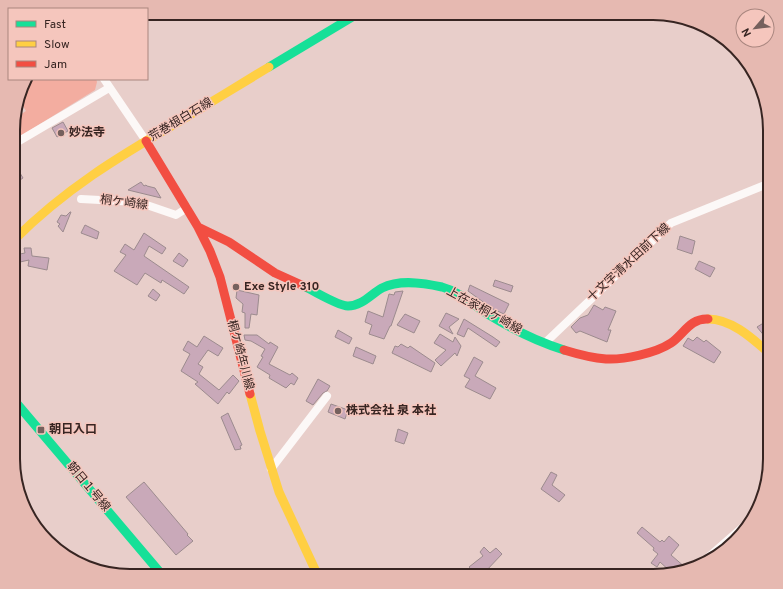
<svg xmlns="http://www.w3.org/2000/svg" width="783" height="589" font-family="Overpass,'Noto Sans JP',sans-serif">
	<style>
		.green { fill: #f3ada0 }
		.building { fill: #c9a9b9; stroke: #9c8b8e }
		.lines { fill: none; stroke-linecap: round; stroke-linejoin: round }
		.street { stroke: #fcf8f7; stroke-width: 8 }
		.fast { stroke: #16e098; stroke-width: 9 }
		.slow { stroke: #ffcf43; stroke-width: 9 }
		.jam { stroke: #f24e42; stroke-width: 9 }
		.poi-dot { fill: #75605d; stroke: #f5c6bd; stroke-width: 1.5 }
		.labels { text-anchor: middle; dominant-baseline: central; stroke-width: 3; stroke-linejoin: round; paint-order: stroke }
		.street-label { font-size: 12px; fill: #372522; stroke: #f5c6bd }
		.poi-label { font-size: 12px; font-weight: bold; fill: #372522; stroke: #f5c6bd; text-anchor: start }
		.rim { fill: none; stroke: #372522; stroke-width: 2 }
	</style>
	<rect width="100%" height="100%" fill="#e8ceca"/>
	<!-- green -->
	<path class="green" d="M30,79h66l1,3 -2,8 -81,50v-21l12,-8 -7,-12 6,-17z"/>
	<!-- building -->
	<path class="building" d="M63,122l5,9 -11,6 -5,-9z
		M769,126l1,4v15l-7,-12z
		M14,163l9,15 -9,6z
		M141,182l3,4 2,-1 1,1 8,2 6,10 -33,-8z
		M70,212h1l-8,20 -5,-6 2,-2 -3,-2 4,-7 5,1z
		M85,225l14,7 -2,7 -16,-6z
		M144,233l22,15 -4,6 -13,-8 -5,10 45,31 -5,7 -22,-14 -1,3 -16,-10 -8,12 -23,-14 12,-16 -6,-3 5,-8 9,6z
		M680,236l15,5 -3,13 -15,-5z
		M24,248h7l1,8 17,2 -2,12 -19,-4 1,-6 -9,2v-8l5,-1z
		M179,253l9,7 -5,7 -10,-6z
		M699,261l16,7 -5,9 -15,-8z
		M495,280l18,6 -2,6 -18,-6z
		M470,285l39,19 -5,10 -11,-5 -25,-18z
		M153,289l7,6 -4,6 -8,-5z
		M237,290l22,5 -2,20 -6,-1 -2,14h-4v-15l-3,-1 1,-8 -7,-6z
		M403,291l-12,35h-1l-6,13 -15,-5 3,-9 -7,-3 3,-11 15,6 6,-23 5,1 1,-3z
		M594,305l9,5 2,-3 11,4 -8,19h3l-4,12 -27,-11 -4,2 -5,-6 9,-9 8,-3z
		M446,313l13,6 -10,8 4,7 -14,-8z
		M405,314l15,7 -6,12 -17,-8z
		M464,319l29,18 7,5 -4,5 -28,-19 -4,9 -7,-3z
		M770,319v24l-13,-16z
		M338,330l14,8 -3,6 -14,-7z
		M440,334l13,8 2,-5 6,9 -4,10 -2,-3 -14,13 -6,-6 11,-10 -12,-7z
		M244,335h13l12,9 1,-2 8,5 -9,17 21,11 2,-2 6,5 -4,7 -3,-2 -5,5 -17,-10 1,-3 -13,-8 6,-10 -2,-1 4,-7 -14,-8 -6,-1z
		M204,336l19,12 -5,8 -10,-6 -10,14 5,3 -4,7 20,16 14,-15 6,6 -10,13 -2,-2 -9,12 -23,-20 3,-2 -17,-11 9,-17 -7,-4 5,-9 9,6z
		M697,337l7,5 2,-2 15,12 -7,11 -31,-17 5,-8 5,3z
		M401,344l7,4 2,-2 25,17 -4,9 -39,-19 3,-7 3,1z
		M356,347l20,9 -3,8 -20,-8z
		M474,357l9,5 -8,14 21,12 -6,11 -25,-12 5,-8 -6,-3z
		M318,379l12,7 -3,5 -4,2 -10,12 -7,-4z
		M331,404l17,6 -3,9 -17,-7z
		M228,413l14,32 -2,1 1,3 -6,1 -14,-33z
		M398,429l10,4 -4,11 -9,-3z
		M551,472l6,3 -5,10 13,10 -6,7 -18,-13z
		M144,482l44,52 -1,1 6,6 -17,14 -50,-58z
		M642,527l18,15 2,-2 2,2 5,-6 10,9 -8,10 15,13 -15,4 -11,-10 -3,5 -6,-4 7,-9 -5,-4 1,-2 -17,-15z
		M484,547l6,6 6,-5 6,6 -17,18 4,4h-18l3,-4 -5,-5 14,-11 -3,-4z"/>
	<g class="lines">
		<!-- street -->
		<path class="street" d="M339,13l5,9
			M104,79l42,62
			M14,144l95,-56
			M81,199l57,3 38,13 11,-7
			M545,343l126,-120 99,-40
			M271,469l56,-73
			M701,565l4,-5 47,-41"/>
		<!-- fast -->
		<path class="fast" d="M269,67l90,-54
			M306,287c9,5 33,19 42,19 14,0 23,-12 34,-18 18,-9 42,-5 60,-1 19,5 32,19 47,28 23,14 49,27 75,35
			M13,399l150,177"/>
		<!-- slow -->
		<path class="slow" d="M14,240c51,-51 104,-83 166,-119 30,-18 59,-36 89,-54
			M708,319c24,0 45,20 62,35
			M250,394l10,37 19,61 39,84"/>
		<!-- jam -->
		<path class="jam" d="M146,141l52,86 12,24 10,26 30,117
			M198,227l31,15 46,31 31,14
			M564,350c13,4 28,8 42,9 18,1 50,-6 65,-16 13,-9 19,-25 37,-24"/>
	</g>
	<!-- markers -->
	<g class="poi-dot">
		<circle cx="61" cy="133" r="4"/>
		<circle cx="236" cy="287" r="4"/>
		<circle cx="338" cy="411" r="4"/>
		<rect x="37" y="426" width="8" height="8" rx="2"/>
	</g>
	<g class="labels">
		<!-- street labels -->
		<g class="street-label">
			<text transform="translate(181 120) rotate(-31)">荒巻根白石線</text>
			<text transform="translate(124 203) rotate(7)">桐ケ崎線</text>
			<text transform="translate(629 263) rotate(-43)">十文字清水田前下線</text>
			<text transform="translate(484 311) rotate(29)">上在家桐ケ崎線</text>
			<text transform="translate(240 355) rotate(75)">桐ケ崎年川線</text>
			<text transform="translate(88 487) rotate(50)">朝日１号線</text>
		</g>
		<!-- poi labels -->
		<g class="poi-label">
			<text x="69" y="133">妙法寺</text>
			<text x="244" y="287">Exe Style 310</text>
			<text x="346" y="411">株式会社 泉 本社</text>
			<text x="49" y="430">朝日入口</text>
		</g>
	</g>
	<!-- crop -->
	<path d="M0 0H783V589H0ZM130 20H653A110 110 0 0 1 763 130V459A110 110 0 0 1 653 569H130A110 110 0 0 1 20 459V130A110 110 0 0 1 130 20Z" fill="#e6b9b1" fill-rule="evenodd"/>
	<path class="rim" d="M130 20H653A110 110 0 0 1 763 130V459A110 110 0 0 1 653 569H130A110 110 0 0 1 20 459V130A110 110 0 0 1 130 20Z"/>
	<!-- legend -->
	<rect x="8" y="8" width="140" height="72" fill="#f5c6bd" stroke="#a9867f"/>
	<rect x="16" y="21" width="20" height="6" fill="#16e098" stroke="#a9867f"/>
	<text x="44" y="28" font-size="12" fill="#372522">Fast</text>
	<rect x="16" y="41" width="20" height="6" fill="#ffcf43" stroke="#a9867f"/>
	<text x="44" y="48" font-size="12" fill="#372522">Slow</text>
	<rect x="16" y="61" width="20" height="6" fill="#f24e42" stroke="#a9867f"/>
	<text x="44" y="68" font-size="12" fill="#372522">Jam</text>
	<!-- north arrow -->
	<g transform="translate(755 28) rotate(242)"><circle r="19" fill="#f5c6bd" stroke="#a9867f"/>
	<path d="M0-3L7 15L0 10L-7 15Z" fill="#75605d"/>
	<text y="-6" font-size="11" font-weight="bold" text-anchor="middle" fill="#372522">N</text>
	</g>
</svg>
